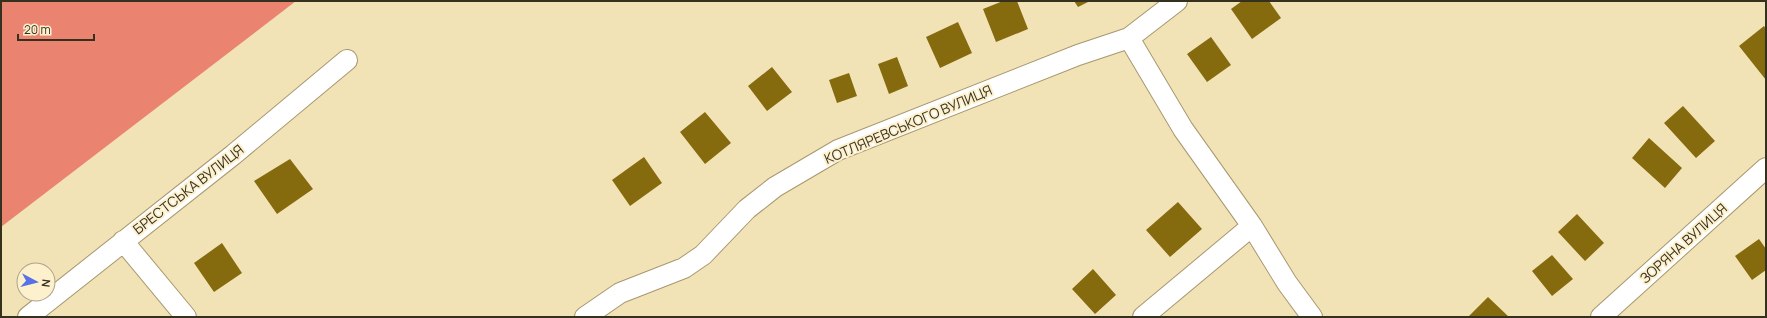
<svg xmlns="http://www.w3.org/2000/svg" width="1767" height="318" font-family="Manrope,sans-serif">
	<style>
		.forest { fill: #eb8371 }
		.building { fill: #856a0e }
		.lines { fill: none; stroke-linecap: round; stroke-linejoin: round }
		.minor-casing { stroke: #a7986f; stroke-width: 22 }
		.minor { stroke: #fff; stroke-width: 20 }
		.labels { text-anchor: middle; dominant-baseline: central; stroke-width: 4; stroke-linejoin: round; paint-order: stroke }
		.street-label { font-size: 14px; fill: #36301f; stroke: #fdf0cd }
	</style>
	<rect width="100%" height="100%" fill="#f2e3b7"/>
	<!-- forest -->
	<path class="forest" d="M1,1h295l-295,226z"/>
	<!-- building -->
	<path class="building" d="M1003,1h14l11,28 -32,13 -13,-33z
		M1074,1h16l-12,6z
		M1242,1h27l12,17 -29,21 -21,-30z
		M958,22l14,31 -32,15 -14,-31z
		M1764,26l2,3v51l-27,-34z
		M1211,37l20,28 -24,17 -20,-28z
		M897,57l11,29 -19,8 -11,-30z
		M772,67l20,25 -25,19 -19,-25z
		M849,73l8,23 -20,7 -8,-23z
		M1683,106l32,35 -19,17 -32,-35z
		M705,112l26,31 -26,21 -25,-32z
		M1649,138l33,30 -17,20 -33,-30z
		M644,157l18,26 -32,23 -18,-26z
		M290,159l23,30 -36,25 -23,-33z
		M1178,202l24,27 -32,28 -24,-27z
		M1577,214l27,29 -19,18 -27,-29z
		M1759,239l7,10v21l-14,10 -17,-24z
		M222,243l20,30 -28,19 -20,-29z
		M1552,255l21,24 -21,17 -20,-25z
		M1093,269l23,26 -21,19 -23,-25z
		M1488,297l21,20h-41z"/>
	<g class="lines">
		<!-- minor casing -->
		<g class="minor-casing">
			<path id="minor" d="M1129,38l54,91 69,97 35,57 25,34
				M123,241l63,76
				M28,317l205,-162 114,-95
				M585,317l35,-24 64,-25 19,-13 44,-46 28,-22 63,-37 240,-95 51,-17 48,-37
				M1143,317l109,-91
				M1601,317l165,-149"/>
		</g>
		<!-- minor -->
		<use href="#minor" class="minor"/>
	</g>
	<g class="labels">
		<!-- street labels -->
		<g class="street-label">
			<text transform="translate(908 124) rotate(-23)">КОТЛЯРЕВСЬКОГО ВУЛИЦЯ</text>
			<text transform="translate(188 189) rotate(-38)">БРЕСТСЬКА ВУЛИЦЯ</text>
			<text transform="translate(1683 243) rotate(-42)">ЗОРЯНА ВУЛИЦЯ</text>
		</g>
	</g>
	<!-- border -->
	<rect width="1767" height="318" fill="none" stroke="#36301f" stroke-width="4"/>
	<!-- north arrow -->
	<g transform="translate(36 282) rotate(97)"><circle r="19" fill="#fdf0cd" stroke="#ada387"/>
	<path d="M0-3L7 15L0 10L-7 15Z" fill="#5771e7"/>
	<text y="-6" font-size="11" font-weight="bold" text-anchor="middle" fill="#36301f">N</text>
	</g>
	<!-- scale -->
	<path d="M18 34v6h76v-6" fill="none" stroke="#36301f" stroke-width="2"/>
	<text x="24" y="34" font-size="12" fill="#36301f" stroke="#fdf0cd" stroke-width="3" paint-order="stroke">20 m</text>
</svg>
